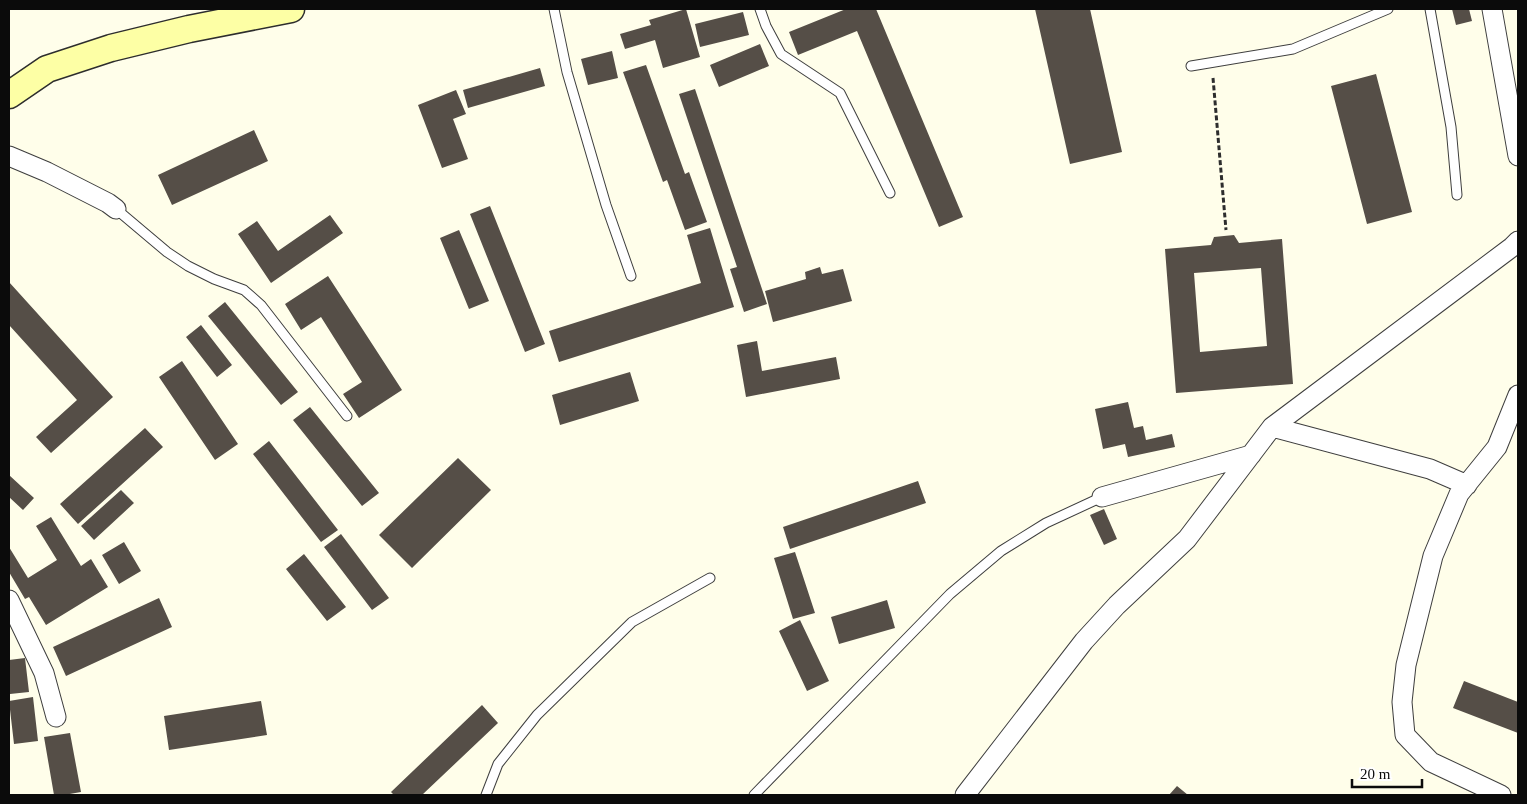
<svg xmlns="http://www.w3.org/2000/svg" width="1527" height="804" font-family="Georgia,serif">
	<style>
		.building { fill: #554e47; fill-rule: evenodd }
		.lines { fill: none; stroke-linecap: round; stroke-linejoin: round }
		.lane-casing { stroke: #3e3e3e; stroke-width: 11 }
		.street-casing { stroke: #3e3e3e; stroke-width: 21 }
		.secondary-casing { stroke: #2d2d2d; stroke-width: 29 }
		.path { stroke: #2d2d2d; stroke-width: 3; stroke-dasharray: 5 2.5; stroke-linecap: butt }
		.lane { stroke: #fff; stroke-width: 9 }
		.street { stroke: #fff; stroke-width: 19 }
		.secondary { stroke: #fdffa5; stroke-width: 26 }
	</style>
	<rect width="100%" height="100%" fill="#fffeea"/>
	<!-- building -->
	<path class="building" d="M686,9l14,48 -37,11 -8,-28 -30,9 -5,-15 31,-9 -2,-5z
		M846,9h30l87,208 -24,10 -82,-196 -59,24 -9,-23z
		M1035,9h55l32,143 -52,12z
		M1452,9h17l3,12 -16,4z
		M743,12l6,23 -49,12 -5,-23z
		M760,44l9,22 -50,21 -9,-22z
		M612,51l6,27 -30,7 -7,-26z
		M646,65l39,109 4,-2 18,50 -22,8 -18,-50 -4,2 -40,-110z
		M540,68l5,18 -77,22 -5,-18z
		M1376,74l36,138 -45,12 -36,-138z
		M695,89l72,215 -23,8 -14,-43 7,-2 -58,-173z
		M456,90l10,24 -13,5 15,40 -26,9 -24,-63z
		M254,130l14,31 -96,44 -14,-30z
		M490,206l55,138 -20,8 -55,-138z
		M330,215l13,18 -72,50 -33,-49 19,-13 21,30z
		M710,228l24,79 -175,55 -10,-31 152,-48 -14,-48z
		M459,230l30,71 -20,8 -29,-71z
		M1234,235l5,8 43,-4 11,145 -117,9 -11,-144 46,-4 3,-8zM1261,268l6,78 -67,6 -6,-79z
		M820,267l2,7 21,-5 9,32 -79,21 -8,-31 41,-12 -1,-7z
		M328,276l74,114 -43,28 -16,-24 19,-12 -41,-65 -20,13 -16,-26z
		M9,282l104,115 -62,56 -15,-16 41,-37 -68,-75z
		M225,302l73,90 -17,13 -73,-89z
		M201,325l31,40 -15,12 -31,-40z
		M757,341l5,30 74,-14 4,22 -94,18 -9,-52z
		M182,361l56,83 -23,16 -56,-83z
		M630,372l9,29 -79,24 -8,-30z
		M1128,402l6,26 9,-2 3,14 26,-6 3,13 -47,10 -3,-13 -22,5 -8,-40z
		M310,407l69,86 -17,13 -69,-86z
		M145,428l18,19 -85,77 -18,-20z
		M269,441l69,89 -17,12 -68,-88z
		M458,458l33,32 -79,78 -33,-33z
		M9,475l25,23 -11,12 -14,-13z
		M918,481l8,22 -136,46 -7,-22z
		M121,490l13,13 -40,37 -13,-14z
		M1104,509l13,30 -13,6 -14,-30z
		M51,517l30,49 10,-7 17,28 -62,38 -17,-28 -4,2 -16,-27v-25l19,31 29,-18 -21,-34z
		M341,534l48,64 -17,12 -48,-63z
		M124,542l17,29 -22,13 -17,-29z
		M795,552l20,61 -22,6 -19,-61z
		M304,554l42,53 -19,14 -41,-52z
		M159,598l13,29 -106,49 -13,-29z
		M887,600l8,28 -56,16 -8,-27z
		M800,620l29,61 -22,10 -28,-60z
		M25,658l4,34 -19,2 -1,-34z
		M1464,681l54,21v31l-65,-25z
		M33,697l5,44 -24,3 -5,-43z
		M261,701l6,34 -98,15 -5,-34z
		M482,705l16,18 -76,72h-28l-3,-3z
		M70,733l11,59 -17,3h-10l-10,-58z
		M1177,786l11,9h-19z"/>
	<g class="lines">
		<!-- lane casing -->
		<g class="lane-casing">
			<path id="lane" d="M554,9l13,63 39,133 25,71
				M760,9l6,17 15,28 59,39 50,100
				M1430,9l21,118 6,68
				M1191,66l102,-17 95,-40
				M116,209l51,43 21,14 26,13 30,11 17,15 86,111
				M486,795l12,-31 39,-49 95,-93 78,-44
				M754,795l196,-201 51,-43 45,-28 56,-26"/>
		</g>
		<!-- street casing -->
		<g class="street-casing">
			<path id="street" d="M1492,9l26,147
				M9,156l38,16 61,31 8,6
				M1272,427l158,42 37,16
				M1102,497l149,-42
				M9,600l35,73 12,44
				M965,795l119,-154 33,-36 70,-66 85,-112 240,-180 6,-6
				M1501,795l-70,-33 -26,-27 -3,-33 4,-37 27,-109 26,-62 38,-47 21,-52"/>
		</g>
		<!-- secondary casing -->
		<g class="secondary-casing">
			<path id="secondary" d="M9,95l38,-26 64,-21 78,-19 102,-20"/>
		</g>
		<!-- path -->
		<path class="path" d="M1213,78l13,152"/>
		<!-- lane -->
		<use href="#lane" class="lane"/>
		<!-- street -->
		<use href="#street" class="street"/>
		<!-- secondary -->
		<use href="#secondary" class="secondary"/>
	</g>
	<!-- border -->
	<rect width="1527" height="804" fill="none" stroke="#0b0b0b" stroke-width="20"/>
	<!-- scale -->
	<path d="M1352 779v8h70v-8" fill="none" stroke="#0b0b0b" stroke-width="2.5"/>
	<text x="1360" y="779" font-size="15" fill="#0b0b0b" stroke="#ffffff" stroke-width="4" paint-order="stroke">20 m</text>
</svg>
